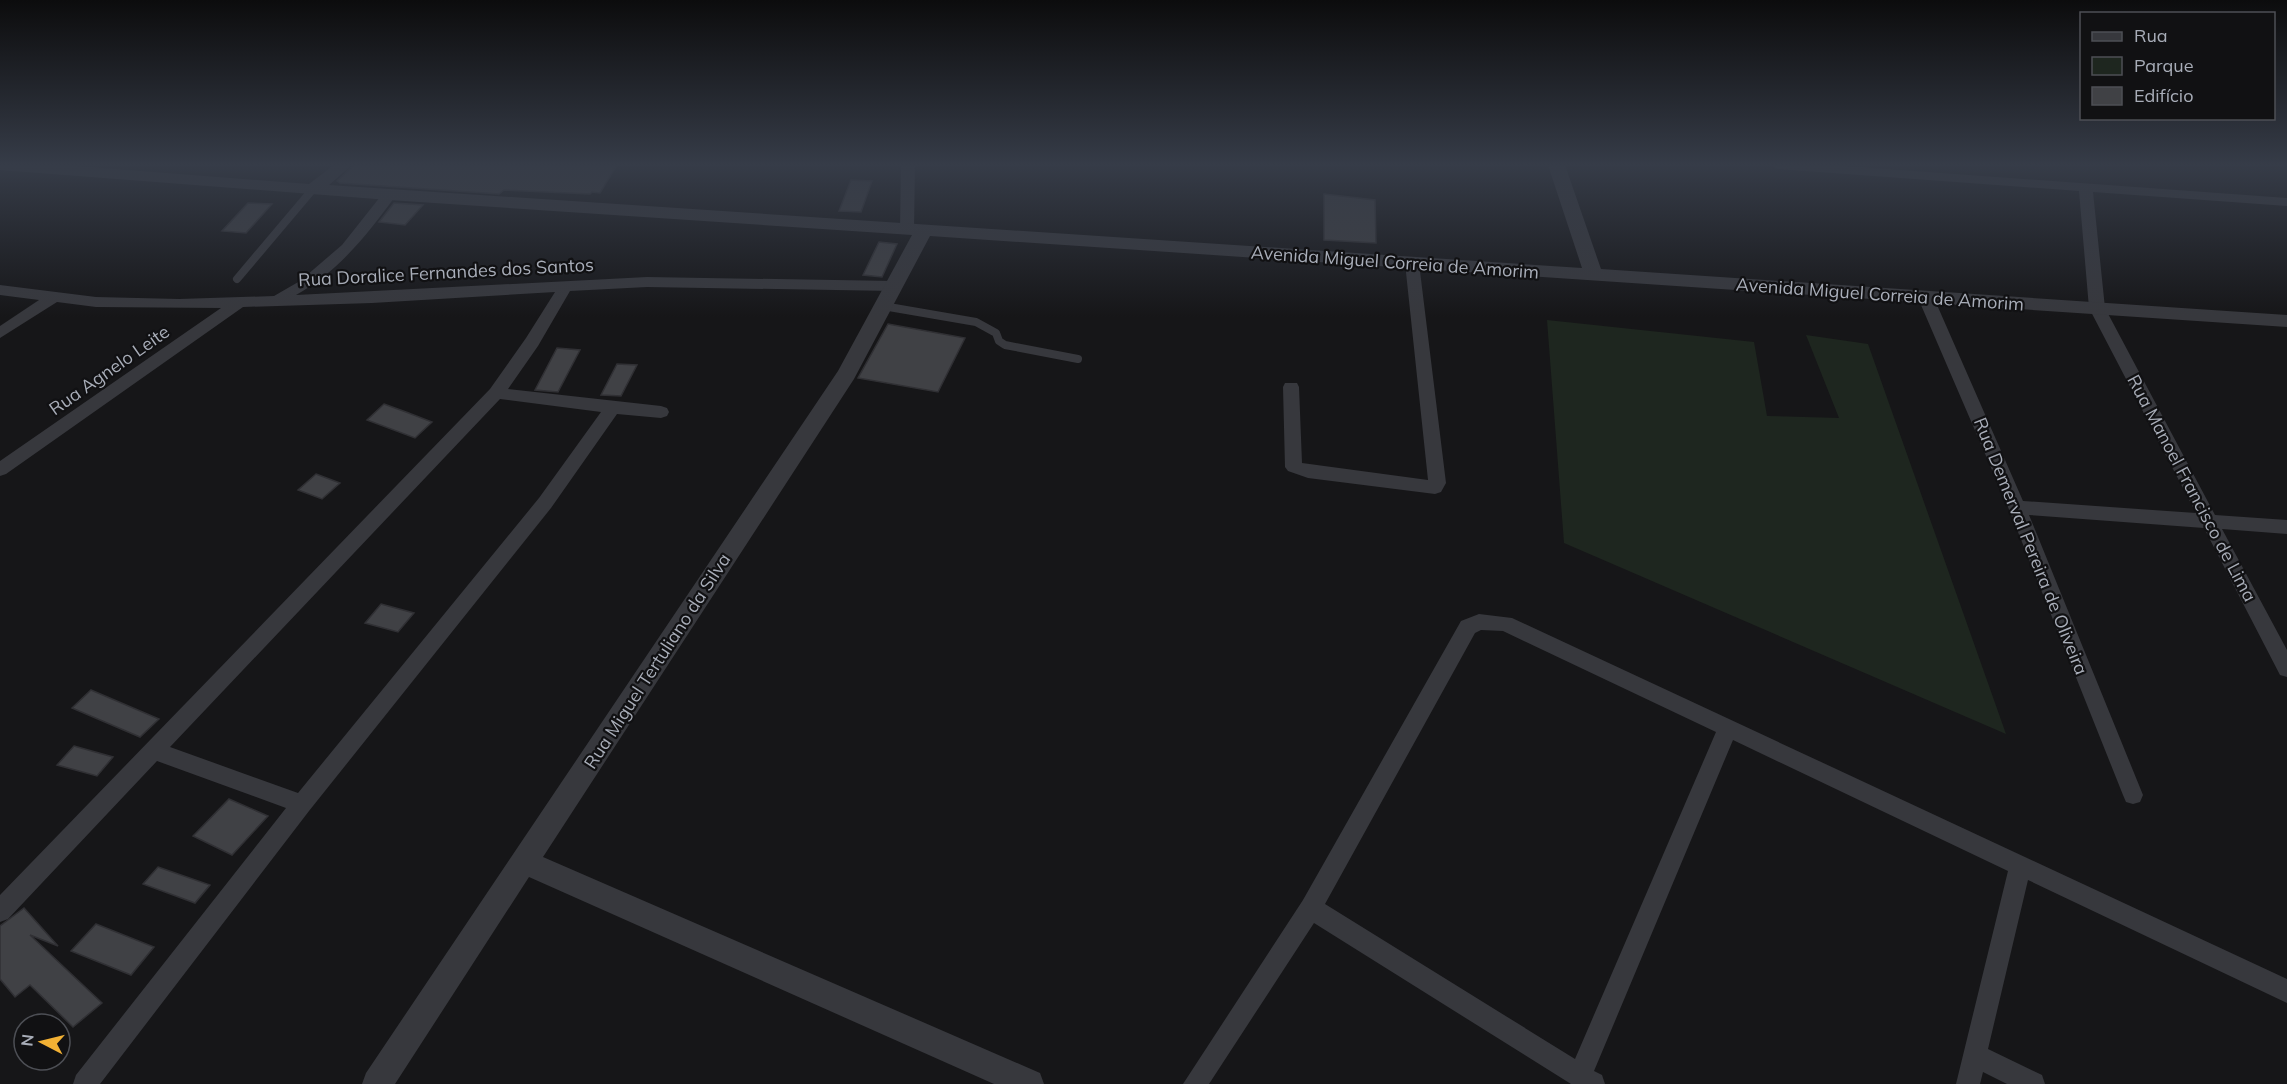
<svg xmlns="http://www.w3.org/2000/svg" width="2287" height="1084" font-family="Mulish,sans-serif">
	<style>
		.green { fill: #1e261f }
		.building { fill: #404145; stroke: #303034; stroke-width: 1.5 }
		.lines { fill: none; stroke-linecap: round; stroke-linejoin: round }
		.service { stroke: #37383d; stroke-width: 8 }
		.minor { fill: #37383d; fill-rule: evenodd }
		.tertiary { fill: #37383d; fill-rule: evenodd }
		.labels { text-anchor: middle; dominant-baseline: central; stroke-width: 4.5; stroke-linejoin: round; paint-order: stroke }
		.street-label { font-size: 18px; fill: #a8adb8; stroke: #111113 }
	</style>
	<rect width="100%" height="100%" fill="#161618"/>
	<!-- green -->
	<path class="green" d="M1547,320l207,22 13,74 72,2 -33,-83 62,9 138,390 -442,-191z"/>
	<!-- building -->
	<path class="building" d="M354,165h263l-17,28 -8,-1 -2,2 -86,-4 -5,4 -159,-11 -3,-2z
		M851,180l21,1 -11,31 -22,-1z
		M1324,194l51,6 1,43 -52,-3z
		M248,203l24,1 -26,29 -24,-2z
		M394,203l29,2 -18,20 -26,-3z
		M879,242l18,2 -15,33 -19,-2z
		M888,324l77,14 -27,54 -80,-14z
		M557,348l23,2 -22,42 -23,-2z
		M617,364l20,1 -16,31 -20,-1z
		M384,404l22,8 26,10 -17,16 -48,-18z
		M316,474l24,9 -18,16 -24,-9z
		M381,604l33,9 -16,19 -33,-9z
		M91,690l68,29 -19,18 -68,-29z
		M74,746l39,11 -16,19 -40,-11z
		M229,799l39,17 -36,39 -39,-19z
		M158,867l52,18 -15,18 -52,-19z
		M24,908l34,38 -28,-11 72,68 -29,24 -43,-42 -15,12 -15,-18v-53z
		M96,924l58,23 -23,28 -60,-24z"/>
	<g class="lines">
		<!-- service -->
		<path class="service" d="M237,279l76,-90
			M883,306l93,16 20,11 3,8 6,4 73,14"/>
		<!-- minor -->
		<path class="minor" d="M901,165h14l-1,64 -7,4 -7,-4z
			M1771,165h60l456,33v8l-194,-14 12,116 110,207 72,5v14l-65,-5 65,121v27l-7,-2 -76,-147 -175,-13 114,280 -3,7 -7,2 -7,-2 -3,-7 -115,-288 -90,-209 8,-5 8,5 89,203 173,12 -107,-205 -10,-117 -301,-22z
			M389,191l7,4c-27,38 -58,77 -100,100l351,-18 247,4 8,5 -8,5 -247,-4 -77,4 -32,55 -30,43 153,17 6,2 2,4 -2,4 -6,2 -44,-4 -66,94 -242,303 -209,273h-27l3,-9 210,-267 -129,-47 -149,158 -8,3v-27l490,-506 36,-51 29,-46 -183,11 -129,4 -237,167 -6,2v-15l221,-153 -125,-1 -39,-5 -57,36v-12l39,-26 -39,-5v-10l96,12 83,2 95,-3 26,-15 42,-36 42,-53zM500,399l101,13 -62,86 -241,295 -128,-46z
			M1412,258l7,5 27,220 -5,9 -6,2 -127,-16 -20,-7 -3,-4 -2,-80 2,-4h12l2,4 3,76 126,17 -23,-217z
			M1479,614l33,4 775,361v24l-259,-123 -40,169 54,26 3,9h-38l-24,-12 -3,12h-24l52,-213 -275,-131 -139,331 8,4 3,9h-34l-257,-161 -105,161h-26l120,-184 158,-279zM1481,630l22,1 213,101 -141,327 -250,-155 150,-271z"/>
		<!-- tertiary -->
		<path class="tertiary" d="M0,165h64l245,19 25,-19h18l-23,20 1253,83 -34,-103h17l36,104 686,46v12l-1357,-91 -76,143 -311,478 497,216 4,11h-50l-465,-207 -134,207h-33l4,-11 472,-702 74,-136 -523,-35 -389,-30z"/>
	</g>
	<!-- sky -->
	<linearGradient id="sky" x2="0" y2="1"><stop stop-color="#0c0c0d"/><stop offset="0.52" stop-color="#363c48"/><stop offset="1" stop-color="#363c48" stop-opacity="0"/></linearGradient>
	<rect width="2287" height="317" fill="url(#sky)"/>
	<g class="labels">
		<!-- street labels -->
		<g class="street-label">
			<text transform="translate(1395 262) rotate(4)">Avenida Miguel Correia de Amorim</text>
			<text transform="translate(446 272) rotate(-3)">Rua Doralice Fernandes dos Santos</text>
			<text transform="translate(1880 294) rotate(4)">Avenida Miguel Correia de Amorim</text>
			<text transform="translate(109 370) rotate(-35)">Rua Agnelo Leite</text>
			<text transform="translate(2192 488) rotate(62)">Rua Manoel Francisco de Lima</text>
			<text transform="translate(2031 546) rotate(68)">Rua Demerval Pereira de Oliveira</text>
			<text transform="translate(657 661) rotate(-57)">Rua Miguel Tertuliano da Silva</text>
		</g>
	</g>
	<!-- legend -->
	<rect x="2080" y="12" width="195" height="108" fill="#111113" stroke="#4d4f55" stroke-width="1.5"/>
	<rect x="2092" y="32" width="30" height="9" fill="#37383d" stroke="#4d4f55" stroke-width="1.5"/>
	<text x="2134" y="42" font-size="18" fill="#a8adb8">Rua</text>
	<rect x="2092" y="57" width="30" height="18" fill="#1e261f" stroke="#4d4f55" stroke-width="1.5"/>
	<text x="2134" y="72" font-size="18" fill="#a8adb8">Parque</text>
	<rect x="2092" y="87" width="30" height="18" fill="#404145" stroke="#4d4f55" stroke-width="1.5"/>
	<text x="2134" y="102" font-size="18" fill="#a8adb8">Edifício</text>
	<!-- north arrow -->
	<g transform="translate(42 1042) rotate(277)"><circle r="28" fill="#111113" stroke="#4d4f55" stroke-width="1.5"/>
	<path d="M0-4.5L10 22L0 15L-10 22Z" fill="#f2b134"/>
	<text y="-9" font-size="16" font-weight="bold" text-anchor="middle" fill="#a8adb8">N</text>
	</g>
</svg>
